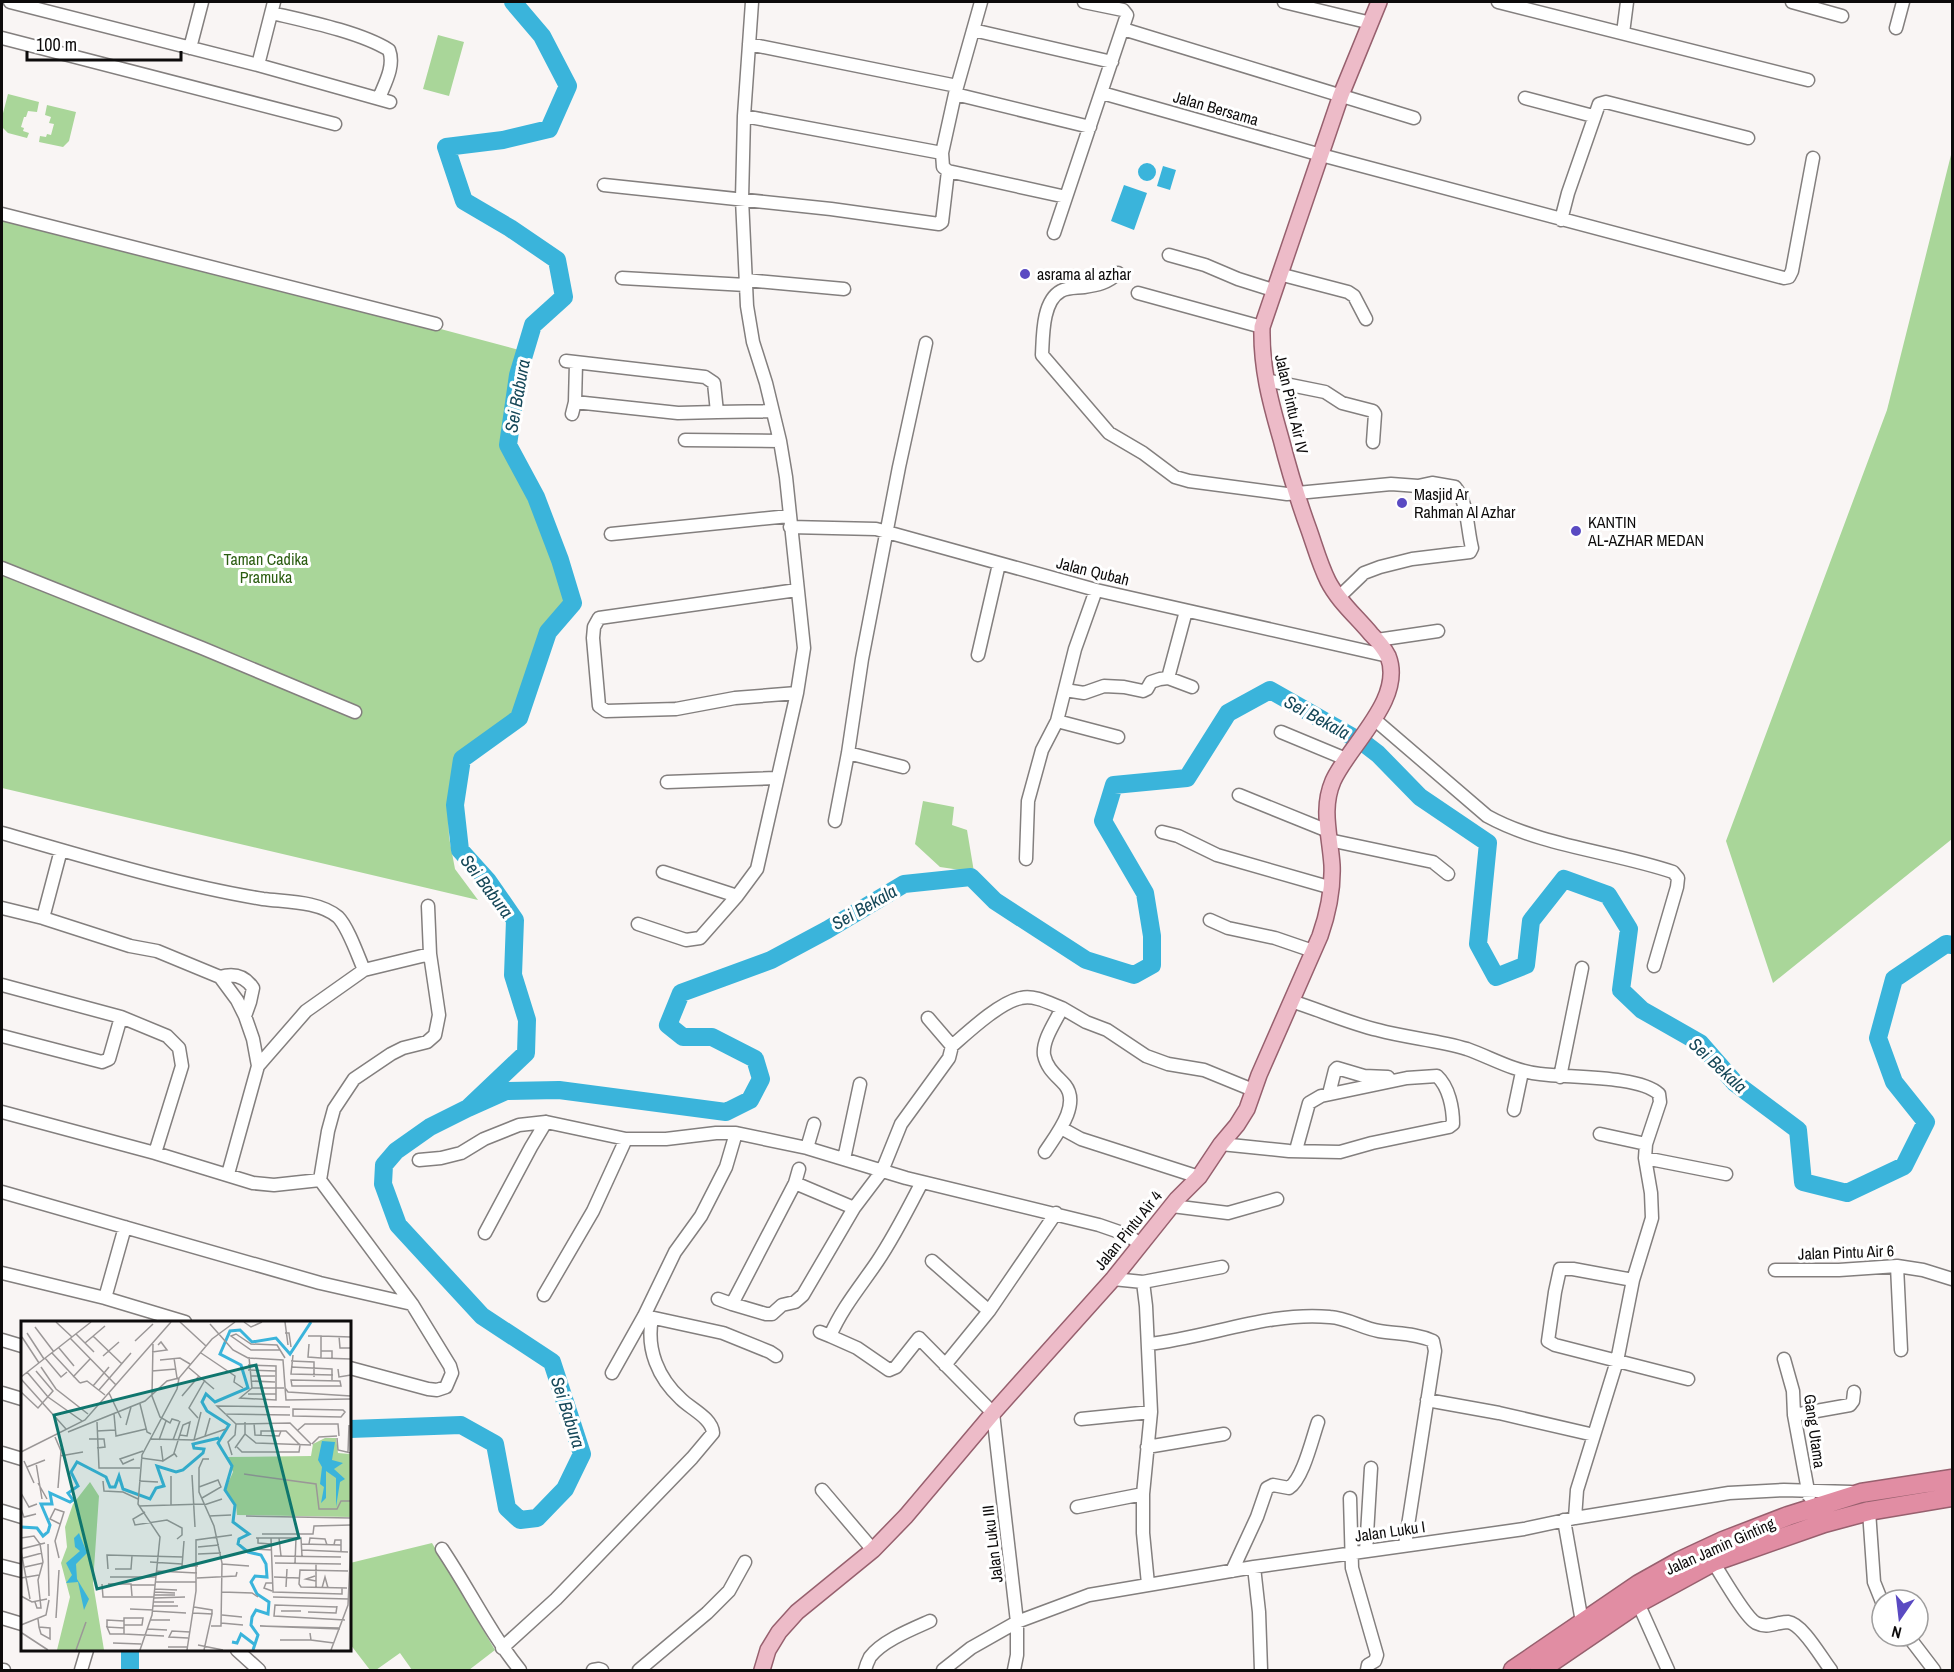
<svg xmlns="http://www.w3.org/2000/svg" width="1954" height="1672" font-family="'Archivo Narrow',sans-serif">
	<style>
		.green { fill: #a9d699 }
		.water { fill: #3ab4db }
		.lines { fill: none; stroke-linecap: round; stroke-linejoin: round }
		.river { stroke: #3ab4db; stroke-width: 18 }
		.minor-casing { stroke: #837f7e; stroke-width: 15 }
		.major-casing { stroke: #97606e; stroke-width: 18 }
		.highway-casing { stroke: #97606e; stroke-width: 21 }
		.minor { stroke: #fff; stroke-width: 12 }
		.major { stroke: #edbbc8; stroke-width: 15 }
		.highway { stroke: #e18da3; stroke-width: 18 }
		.poi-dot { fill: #5a4ac2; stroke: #fff; stroke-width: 2 }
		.labels { text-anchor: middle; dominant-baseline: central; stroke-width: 6; stroke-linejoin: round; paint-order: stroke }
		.street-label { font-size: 16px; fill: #0d0b0b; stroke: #fff }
		.poi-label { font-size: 16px; fill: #0d0b0b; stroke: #fff; text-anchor: start }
		.park-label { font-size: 16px; fill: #2b5d11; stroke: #fff }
		.water-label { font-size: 18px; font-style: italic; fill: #154758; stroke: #fff }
		.inset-river { fill: none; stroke: #3ab4db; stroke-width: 3 }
		.inset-road { fill: none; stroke: #9b9797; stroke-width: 1.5 }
		.view { fill: #0f766e; fill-opacity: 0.15; stroke: #0f766e; stroke-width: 3 }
		.inset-edge { fill: none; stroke: #0d0b0b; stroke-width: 3 }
	</style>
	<rect width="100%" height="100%" fill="#f9f5f4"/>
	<!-- green -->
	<path class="green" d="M438,35l26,7 -15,54 -26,-7z
		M8,94l31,8 -2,10 -9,-1 -2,6h-2l-3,10 3,1 -1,3 6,2 -2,5 -19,-5 -6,-6v-10z
		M47,105l29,7 -7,29 -6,6 -24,-5 1,-6 6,1 1,-3 4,1 3,-11 -5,-1 2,-6 -6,-2z
		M1952,151v688l-179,144 -47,-142 161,-431z
		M2,212l517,138 -18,96 36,72 29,84 -26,29 -27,85 -58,39 -7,51 1,31 6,32 23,31 -476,-112z
		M923,801l31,6 -2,18 15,5 7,42 -34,-5 -25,-23z
		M432,1543l63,107 -26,20h-57l-12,-17 -24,17h-6l-20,-26v-81z"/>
	<!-- water -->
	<path class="water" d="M1138 172a9 9 0 1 1 18 0a9 9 0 1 1-18 0Z
		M1163,166l13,4 -6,20 -13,-4z
		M1124,185l23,8 -13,37 -23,-9z"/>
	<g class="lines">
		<!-- river -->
		<path class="river" d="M468,1108l38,-17 53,-1 167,22 24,-12 11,-21 -6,-20 -43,-22h-29l-15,-12 13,-32 90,-33 56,-30 77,-46 67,-7 24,24 91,59 48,15 18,-10v-29l-7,-43 -42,-72 11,-36 73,-7 41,-65 42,-23 95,54 13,10 42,43 68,46 -10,101 18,33 30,-12 5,-44 33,-42 44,16 21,34 -8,61 21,20 58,33 35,40 63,47 5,52 44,11 57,-27 22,-44 -32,-40 -16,-44 16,-59 52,-35 6,1
			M350,1429l111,-4 34,19 12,64 13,12 17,-2 28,-29 17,-35 -30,-92 -70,-46 -84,-91 -15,-41 1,-19 12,-14 34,-24 38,-19 58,-55 1,-33 -14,-45 2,-55 -27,-39 -28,-31 -5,-45 7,-46 57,-41 29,-86 25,-29 -13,-43 -24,-63 -28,-52 10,-70 15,-50 31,-28 -7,-37 -47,-32 -46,-27 -18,-54 57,-7 46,-11 19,-43 -26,-50 -29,-34
			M130,1650v20"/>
		<!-- minor casing -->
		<g class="minor-casing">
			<path id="minor" d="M10,2l248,63 132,37
				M1284,2l87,21
				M1498,2l310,78
				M1792,2l50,14
				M272,13c34,8 88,19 117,37 6,16 -4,33 -10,48
				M1896,28l7,-26
				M1123,29l291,89
				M973,30l139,32
				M1623,33l4,-31
				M2,38l333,86
				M749,44l208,42
				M190,48l12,-46
				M258,65l16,-63
				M1102,93l219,62 463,123 5,-1 3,-6 21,-113
				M955,94l135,33
				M1525,98l68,18
				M744,116l198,37
				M948,171l-5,-4 -1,-14 13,-59 26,-92
				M948,171l118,26
				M604,185l227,24 108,15 3,-2 6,-51
				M2,214l434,110
				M1561,220l7,-27 31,-89 7,-2 142,36
				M1054,233l73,-218 -4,-5 -39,-8
				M1169,255l36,10 33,14 35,11
				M1118,273c-10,10 -21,12 -34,14 -7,1 -16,0 -23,4 -19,10 -18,46 -19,64l67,78 34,20 32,24 14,4 98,13 104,-10 27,2 14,-3 23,4c13,15 12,42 17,61l-2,4 -58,7 -32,8 -16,6 -25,24
				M1279,274l69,18 6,4 12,23
				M622,278l124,7
				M746,280l98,9
				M1138,293l124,34
				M566,361l139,16 9,6 3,29 55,-1
				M1266,380l59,12 17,11 31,8 2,3 -2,28
				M575,402l1,-39
				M572,414l3,-12 103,11 39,-1
				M685,440l95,1
				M790,527l86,2 220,61 292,66
				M611,534l178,-18
				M2,568l200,80 153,64
				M1377,640l61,-9
				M978,655l21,-91
				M1168,678l18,-67
				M1065,690l19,3 20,-7 20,1 19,4 4,-2 4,-7 9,-3 8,-1 24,9
				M797,693l-62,5 -59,11 -70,2 -7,-5 -6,-68 1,-11 5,-9 198,-28
				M1374,719l113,97c54,30 127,36 186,56l5,6 -1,9 -23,79
				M1057,721l61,16
				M1281,732l65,27
				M848,753l55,14
				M667,782l109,-4
				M1239,795l89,36
				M835,821l13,-68 14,-94 37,-192 27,-124
				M1162,832l16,4 39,19 115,33
				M2,833c84,24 175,52 261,66 23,3 56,2 75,18 10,10 20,39 26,53
				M1329,840l104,22 15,12
				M1026,859l2,-58 14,-51 15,-29 18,-72 21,-59
				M663,872l74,24
				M2,908l41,10 87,28 27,5 63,26 17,23 8,16 8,23 5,27
				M43,918l18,-68
				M1210,920l18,8 47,10 38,13
				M638,924l48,16 14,-2 37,-42 20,-27 40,-176 7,-45 -18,-171 -6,-36 -14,-58 -13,-41 -6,-36 -5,-107 2,-83 8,-114
				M220,977c14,-4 25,-1 33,11l-3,14 -5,14
				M2,985l119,32 46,19 12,12 3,18 -27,87
				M1291,1001c29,9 57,22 87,29 29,8 60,10 89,19 25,9 46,22 73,25 28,4 99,1 119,20l1,8 -14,42 -1,14 6,35 1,25 -19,62 -16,81 -40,129 -2,28
				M1062,1008l24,14 21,8 39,26 22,8 36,6 49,20
				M2,1036l100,26 7,-3 12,-42
				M952,1046c16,-14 48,-44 69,-48 14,-3 28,5 41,10 -6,13 -20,32 -18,47 3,14 12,20 21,30 16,20 -9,50 -20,67
				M1560,1077l22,-109
				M1329,1094l6,-24 2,-2 27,8 24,1
				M1514,1110l8,-38
				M2,1112l153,41 98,30 21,2 46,-5
				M1061,1128l20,11 118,38
				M1600,1134l46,10
				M1221,1144l68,7 51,1 32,-9 77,-16 4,-3c0,-16 -4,-37 -16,-48l-30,2 -86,18 -12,7 -13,47
				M807,1148l7,-24
				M1645,1158l81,16
				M844,1159l16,-75
				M419,1160l22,-2 20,-5 23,-14 35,-14 27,-3 80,17h40l50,-6h20l71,15 99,30 193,47 29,10 13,10
				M228,1174l30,-108 48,-55 58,-41 66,-16
				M795,1183l4,-14
				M2,1192l318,91 92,21
				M1172,1206l56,7 49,-14
				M854,1208l-59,-25 -63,121 34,10h6l10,-9 13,-3 8,-7 51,-87 28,-37 19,-47 48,-66 3,-12 -24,-28
				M485,1233l46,-86 15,-25
				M932,1261l57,50
				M1897,1266l4,84
				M1775,1270h64l58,-4 26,4 29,9
				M2,1273l103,25 80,24
				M1113,1279l30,3 3,24 5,106 -8,82v39l5,51
				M1633,1280l-60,-11h-13l-5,23 -7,49 7,4 133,34
				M1143,1282l79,-15
				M544,1295l49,-84 33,-72
				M105,1298l20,-71
				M718,1299l14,5
				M645,1316l78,17 47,19 6,4
				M820,1332l10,4c12,-28 30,-49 47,-74 17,-25 31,-53 45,-80
				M830,1336l27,12 32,22 7,-3 23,-29 74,75 24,209v33l-3,15
				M2,1340l20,6
				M1148,1344c60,-6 121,-33 182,-27 17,1 32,11 49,14 18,3 36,2 54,10l2,10 -30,194
				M1784,1359l9,32 1,24 15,81
				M945,1365l44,-54 67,-98
				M350,1368l78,21 9,1 9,-3 6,-14 -2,-7 -38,-62 -92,-124 8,-49 6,-22 20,-30 37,-25 12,-6 24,-6 8,-7 4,-20 -9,-61 -2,-48
				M612,1373l32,-57 31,-64 26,-36 25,-49 10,-34
				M2,1393l20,6
				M1427,1400l72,13 95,22
				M1794,1415l56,-10 3,-4 1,-9
				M1081,1419l70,-7
				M1147,1447l77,-13
				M2,1453l20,6
				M822,1490l51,60
				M1350,1498l2,70 25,87 -2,6 -7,4 -1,5
				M1077,1507l66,-13
				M2,1511l20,6
				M1869,1511l5,71 8,20
				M1564,1520l18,102
				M442,1549c27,40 48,84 78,121
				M1366,1551l5,-83
				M1713,1562c8,12 32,55 43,61 12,6 20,-1 32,-1 15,2 34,37 43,48
				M2,1566l20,5
				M1254,1567l5,45 2,58
				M1232,1571l25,-54 10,-29 6,-3 16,3c14,-9 23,-49 29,-66
				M1638,1603l30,67
				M2,1618l20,6
				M1908,1636l26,34
				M502,1648l54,-49 136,-141 21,-25c-1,-15 -22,-24 -32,-34 -23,-21 -35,-50 -29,-81
				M237,1650l22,20
				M2,1670h2
				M81,1670l6,-20
				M593,1670l6,-1 3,1
				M639,1670l68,-57 22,-22 16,-29
				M865,1670c1,-4 3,-9 5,-13 12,-16 42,-28 60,-36
				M943,1670l28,-22 46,-26 72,-27 165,-28 270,-38 51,-11 154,-25 55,-3 67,2"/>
		</g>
		<!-- major casing -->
		<g class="major-casing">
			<path id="major" d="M762,1670l6,-20 11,-18 18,-20 76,-62 33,-34 87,-103 120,-134 64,-80 22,-22 22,-33 16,-19 10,-16 12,-34 61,-139c8,-23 13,-46 12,-71 -2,-30 -11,-56 1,-84 16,-36 72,-82 55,-125 -4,-8 -11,-16 -17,-22 -14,-17 -33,-33 -43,-53 -8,-16 -13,-34 -19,-51 -11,-30 -20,-60 -28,-91 -11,-38 -20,-72 -19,-112l79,-232 38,-93"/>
		</g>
		<!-- highway casing -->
		<g class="highway-casing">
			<path id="highway" d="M1513,1670l126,-86 41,-23 43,-20 65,-25 73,-23 91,-14
				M1540,1670l98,-67 75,-41 111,-39 45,-12 83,-14"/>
		</g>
		<!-- minor -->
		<use href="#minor" class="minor"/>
		<!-- major -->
		<use href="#major" class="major"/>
		<!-- highway -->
		<use href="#highway" class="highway"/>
	</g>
	<!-- markers -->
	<g class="poi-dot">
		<circle cx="1025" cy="274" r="6"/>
		<circle cx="1402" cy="503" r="6"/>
		<circle cx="1576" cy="531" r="6"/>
	</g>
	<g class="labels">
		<!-- street labels -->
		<g class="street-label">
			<text transform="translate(1216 108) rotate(16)">Jalan Bersama</text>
			<text transform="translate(1292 404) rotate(77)">Jalan Pintu Air IV</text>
			<text transform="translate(1093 571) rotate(14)">Jalan Qubah</text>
			<text transform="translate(1128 1230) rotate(-51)">Jalan Pintu Air 4</text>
			<text transform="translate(1846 1252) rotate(-2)">Jalan Pintu Air 6</text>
			<text transform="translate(1815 1431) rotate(82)">Gang Utama</text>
			<text transform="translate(1390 1531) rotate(-8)">Jalan Luku I</text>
			<text transform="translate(992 1544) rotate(-97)">Jalan Luku III</text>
			<text transform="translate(1720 1546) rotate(-24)">Jalan Jamin Ginting</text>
		</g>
		<!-- poi labels -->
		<g class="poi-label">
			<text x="1037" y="274">asrama al azhar</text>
			<text x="1414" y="494">Masjid Ar<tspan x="1414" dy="18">Rahman Al Azhar</tspan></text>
			<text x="1588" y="522">KANTIN<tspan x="1588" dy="18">AL-AZHAR MEDAN</tspan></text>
		</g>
		<!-- park labels -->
		<g class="park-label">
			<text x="266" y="559">Taman Cadika<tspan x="266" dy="18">Pramuka</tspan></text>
		</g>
		<!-- water labels -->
		<g class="water-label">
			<text transform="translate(517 396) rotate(-80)">Sei Babura</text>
			<text transform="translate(1317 717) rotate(29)">Sei Bekala</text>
			<text transform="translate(487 886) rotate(53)">Sei Babura</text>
			<text transform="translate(864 907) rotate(-30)">Sei Bekala</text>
			<text transform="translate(1718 1065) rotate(43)">Sei Bekala</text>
			<text transform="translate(568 1412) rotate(72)">Sei Babura</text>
		</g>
	</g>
	<!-- overview -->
	<g transform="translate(21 1321)">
		<rect width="330" height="330" fill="#f9f5f4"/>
		<path d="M304,117h11l2,15 12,1 1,63 -114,-2 -1,-10 -11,-15 8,-18 -6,-15 84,-1 2,-12zM69,161l9,14 -6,87 11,67h-47l13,-53 -9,-34 6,-16 -2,-20 8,-23z" fill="#a9d699"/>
		<path d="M301,120l13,1 -3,18 11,3 -9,6 11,10 -5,3 -4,25v-29l-10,-7v27l-5,5 3,-16 -4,-3 2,-17 -4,-7zM58,212l8,20 -11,11 1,15 12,20 -5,11 -6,-28 -12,1 6,-8 -6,-12 14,-12 -5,-4 -1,-9z" fill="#3ab4db"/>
		<path class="inset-river" d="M0,206l16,1 6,8 5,-4 2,-7 -9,-21h11l-2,-11 20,9 3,-2 -5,-7 10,-7 -7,-14 6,-10 29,15 4,10h5l4,-11 4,13 27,10 6,-11 8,-2 -7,-20 19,6 7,-2 20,-17 1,-4 -10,-1 -1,-4 26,-6M211,321l5,1 4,-9 13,10M232,329l5,-15 -7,-10 1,-8 4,-7 12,4 1,-12 -12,-8 -6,-12 4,-6 12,1 -1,-13 -5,-9 -13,-3 -10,-8 1,-5 10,-5 -16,-12 2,-17 -10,-15 7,-24 -14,-23 11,-18 -22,-14 -5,-9 4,-8 9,8 33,-14 -7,-23 -21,-11 10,-23 10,-1 12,12 24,-4 14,16 21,-32"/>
		<path class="inset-road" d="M35,1l16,15M159,1l26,24M223,1l7,5 11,-5M264,1l3,23M189,3l23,26 15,8 35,2 3,40 65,-1M14,6l19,25M6,12l17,26M264,12h4l2,14M55,13l18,18M72,15l29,28M287,15h13v22l30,1M300,15l30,1M318,15l1,12h11M1,16l17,26M49,17l46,47M114,20l18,-17M64,22l20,-17M132,23l-1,52 8,21 10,6 2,-4 7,2M288,23l-1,13 13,1M38,27l15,18M259,29h-29l-20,-14 5,-2 15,10 26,1 8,13M300,30h11v7M131,31l15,-2 -6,-8 -3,3M31,32l28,30M180,32l34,23 -1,6 9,6M272,34l-2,19 42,1M82,35l16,-14M228,36l3,31h32M24,37l16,19 6,-5M153,37l3,20M139,39l20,-2 10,6M270,40l23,1v15M227,44l28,1v34l-36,-2 12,-10M20,46l15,22 32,25M167,46l26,22M270,46l41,2v11M317,48l1,8 12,-2M227,49l28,1M131,50l24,-2M6,51l21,25 34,24M230,55h24M0,56l70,-55M52,56l17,-18M0,58l45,50M270,59l49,1 1,5h-49zM230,60l24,1M59,62l7,-2 18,14M72,65l16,-19M264,67l3,4 63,4M78,69l32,-37M0,71l17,16 15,-17 -17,-20M88,72l12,25M227,73h28M161,75l17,-20M119,83l7,28 4,2M272,88l50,1 2,2 -4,5 -48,-1zM93,93l2,22 30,-7M204,93l65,1M177,97l-9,-10 16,-28M76,101l2,46h41M233,102l1,12 24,1 2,-5M215,103l54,-1 21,21M105,104l5,-18M277,109l7,-6h33l1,12M76,110l18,-1M47,111l77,-31 22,-20 12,-3M224,113l11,9 55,2M184,115l5,-18M34,116l6,14 -3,37M316,117l1,12 13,3M68,118h15l1,8 -8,1M129,118l44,1 32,-11M138,119l7,-19M152,119l7,-19M173,119l7,-28M291,123l7,-7 18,-1M140,125l2,15 11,-7M216,126l5,5h57l1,-7 -14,-14h-25v5M214,127l10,-14v-12M0,131l64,-32 86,-98M327,131l1,-27M211,134l-4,-13 7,-7 1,-11 -19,-18 73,1M39,135l23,-4M156,136l-3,-4 9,-28 7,-3 -3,14 -7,-1M120,137l22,3M113,138l-11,5 -3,-5 23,-8M188,138h-6l-4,9v24l15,34 8,37 -1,63h-10M3,140l10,22M15,142l6,36M6,146l18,-7M223,153l72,10 3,25h18l4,-8h10M171,154l3,52M82,160l1,10 19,1 15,7M118,160l19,1M17,162l9,16M178,166l19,-7 3,7 -19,11M0,172l8,14 8,-3M150,184v-29M183,184l18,-6M118,185l65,-2M0,188l3,8 12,-3M124,191l-12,7 2,6 32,-5 15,8v7l-5,4M188,195l22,-1M225,195l105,2M241,213h51l1,-8 37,-1M0,217l13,-2 6,8 3,18 -5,18 3,28h-4l-2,-6M235,217h45l1,18M237,217v5l13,1M250,217l2,54 69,2v-6M258,217l2,18M163,220l-2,25h16M27,223l1,52M281,223l39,1M288,223l1,-6 15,1 2,6M313,224l1,-5h6v12M177,226l21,-2M0,228l24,-6M233,228l18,1M281,229l46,2M0,230l9,48M177,233l23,-1M253,235l67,1M2,237l19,-5M38,237l-4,-17 9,-29 -9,-3 -5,10 10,5M129,241l32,2M254,242l66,1M274,242l1,-25M201,243l27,2M4,246l18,-4M87,248l-1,-14 76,2M94,248h16l1,-13M136,250l40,2M294,255l-9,3 10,2M89,256h46M253,256l25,1M0,257l18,-3M176,257l39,-2 1,-4M135,261h40M81,263l1,13h51M87,263h23l1,12M110,264h24M265,266l1,-18M295,266v-23M301,267l3,-11 3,11M326,267l-46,-1 -2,-3 1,-14 48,1M134,268l22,1M251,270l-8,-3 2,-5h7M134,271l20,1M201,271l30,1 6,4M133,274h21M0,275l11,6 15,-3M252,276l76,2M133,277l31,-1M133,281h20M132,285h25M173,286l18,3v4M316,286l-62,-2 -1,11 71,4M109,288l23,1M131,290l34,2M260,290h20M287,291l28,1 1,-7M172,292l19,1 -8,36M201,294l20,2M35,297l3,-48M17,298l1,8 2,7 9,5v-11l-11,-1M130,299h19M200,302l22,2M0,304l25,-10 3,-15M103,304h18l1,-7h-19v16l40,2M86,306v-7l17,1M126,308l20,1M319,308l-80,-3 80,2M1,312l26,17M289,312l1,7 23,3M103,313h-14l-3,-7 17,1M167,317l-19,-1 3,-6 18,1M259,319h31M92,322l28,1M177,324l25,5M147,326h19M55,329l10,-28M119,329l12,-35 8,-78 -22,-33 4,-49 35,-66 2,-11 33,-39 23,-17M166,329l9,-59v-51l36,-5M310,329l17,-45 3,-64"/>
		<path class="view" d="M235,44l43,173 -202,51 -43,-174z"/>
		<rect width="330" height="330" class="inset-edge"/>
	</g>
	<!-- border -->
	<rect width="1954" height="1672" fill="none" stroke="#0d0b0b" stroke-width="6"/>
	<!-- north arrow -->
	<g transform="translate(1900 1618) rotate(194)"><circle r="28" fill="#ffffff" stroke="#9e9d9d" stroke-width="1.5"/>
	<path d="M0-4.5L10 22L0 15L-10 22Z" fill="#5a4ac2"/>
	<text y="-9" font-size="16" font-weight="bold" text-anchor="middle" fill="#0d0b0b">N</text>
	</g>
	<!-- scale -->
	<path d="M27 51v9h154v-9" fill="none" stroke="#0d0b0b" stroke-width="3"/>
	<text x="36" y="51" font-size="18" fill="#0d0b0b" stroke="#ffffff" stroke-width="4.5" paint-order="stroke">100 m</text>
</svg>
